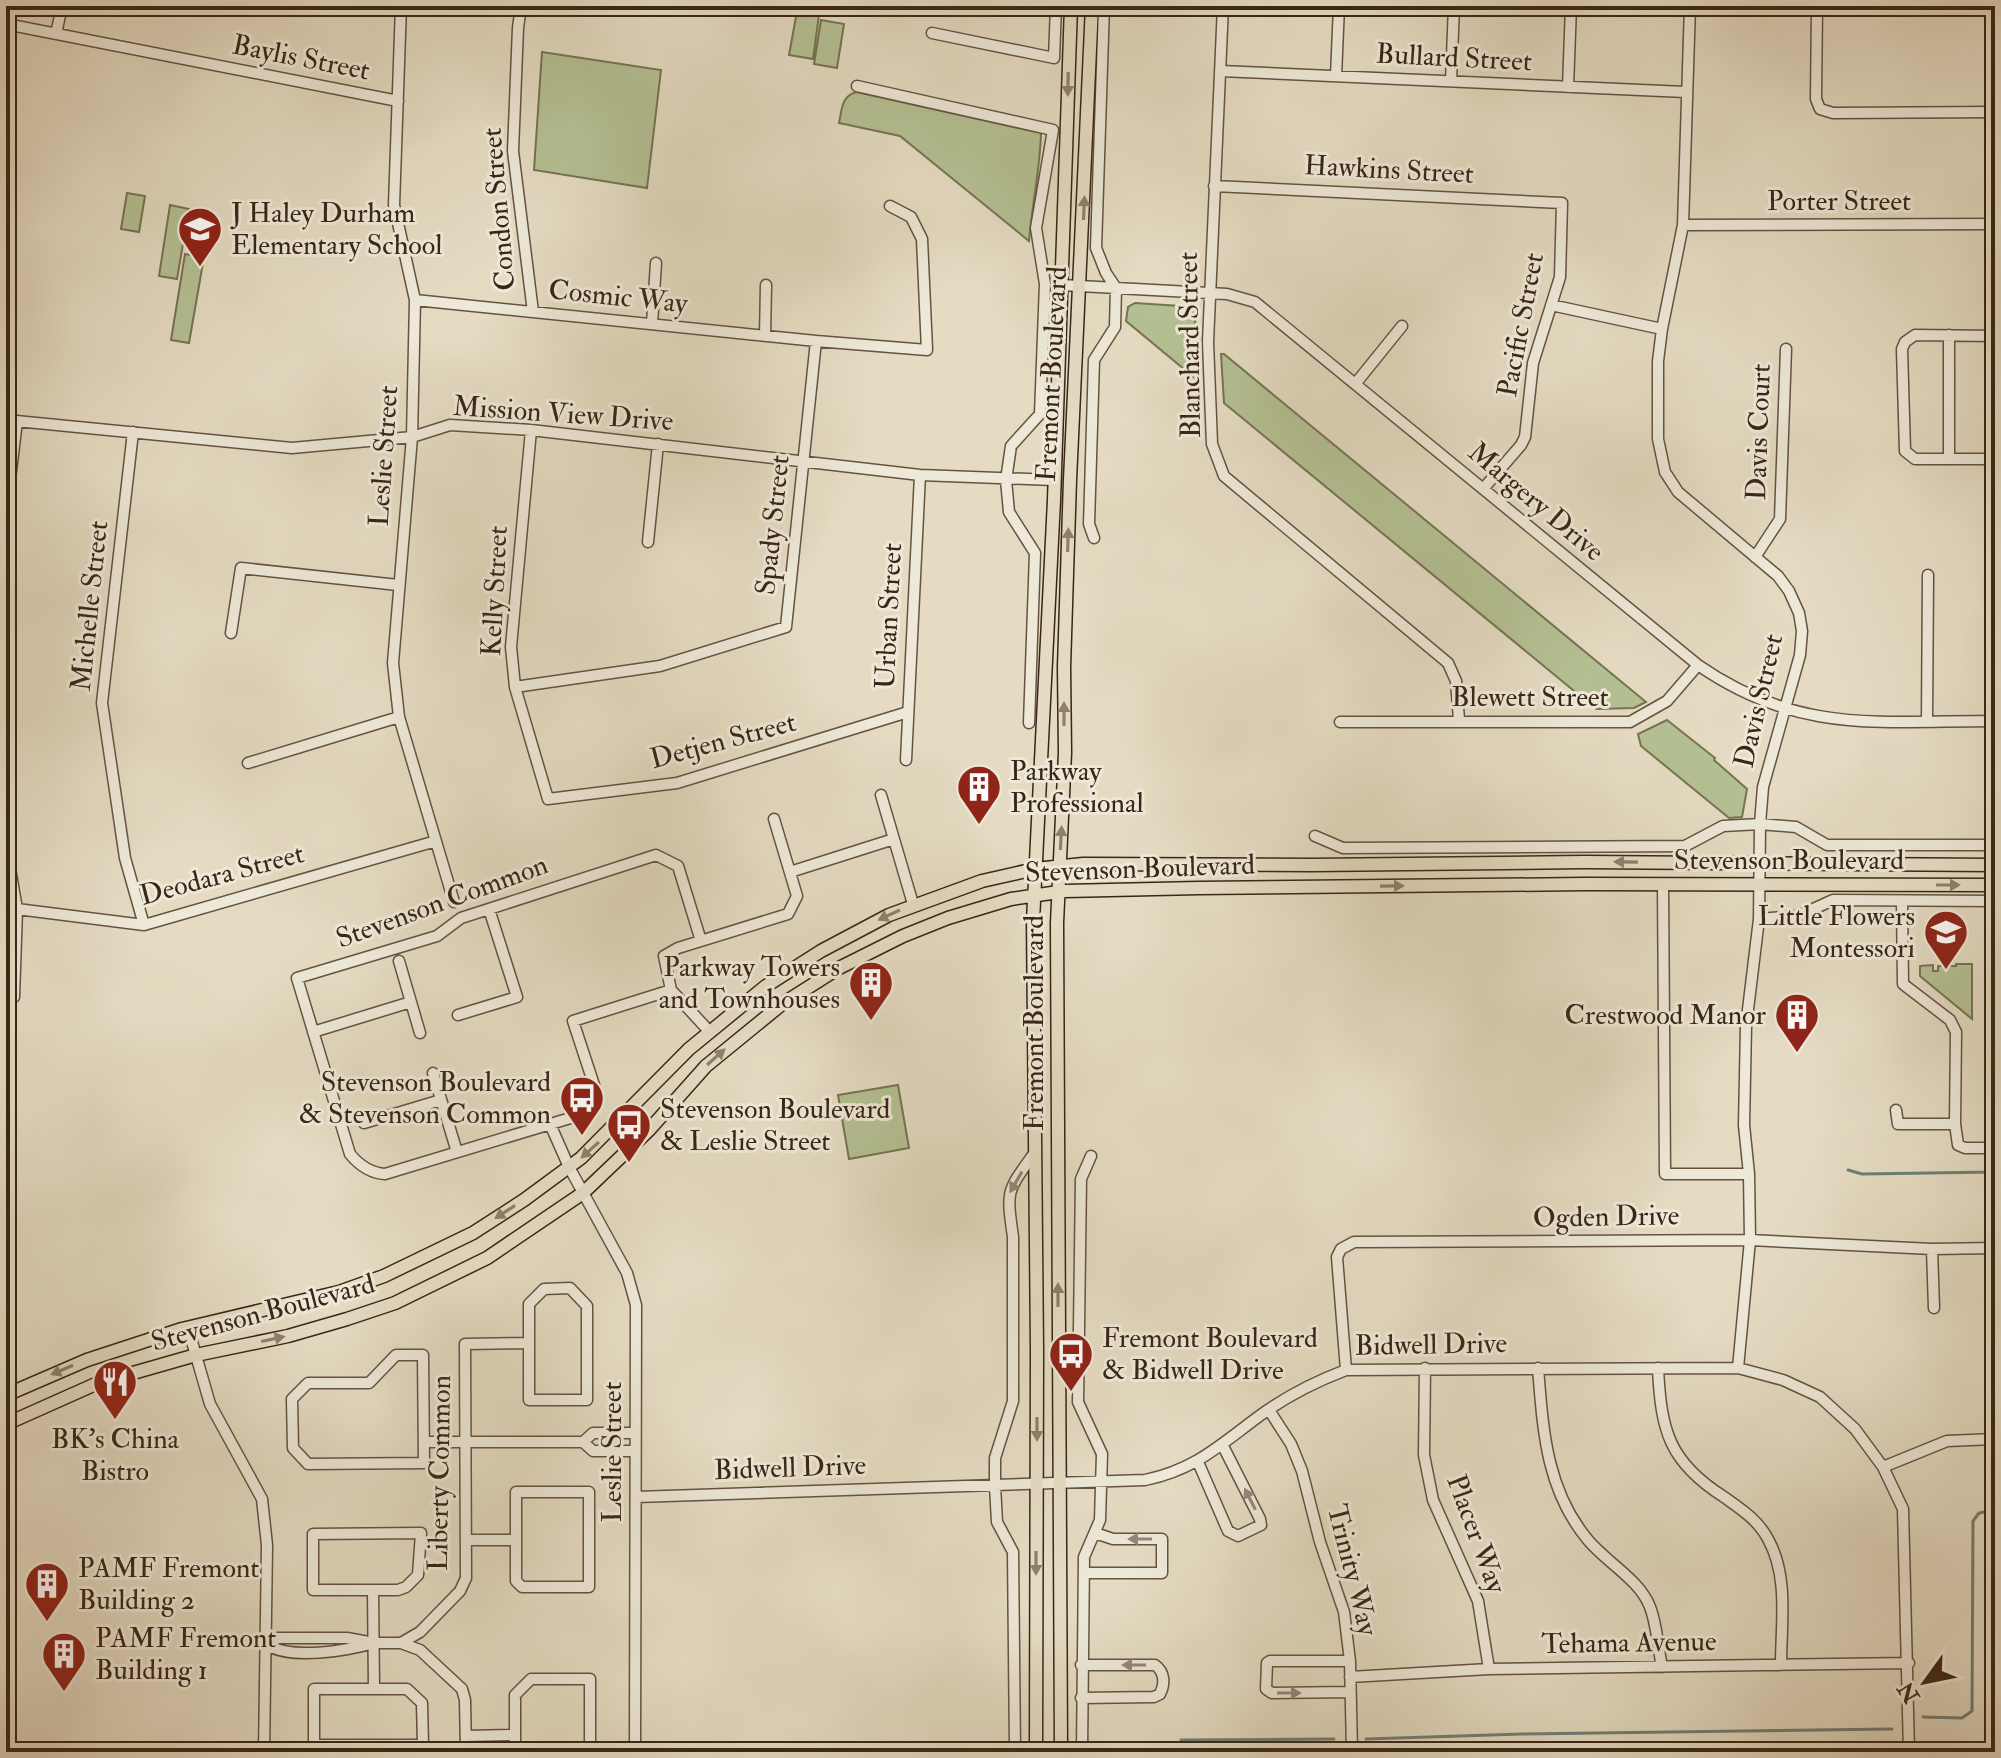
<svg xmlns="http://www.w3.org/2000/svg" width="2001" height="1758" font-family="'IM FELL Double Pica',serif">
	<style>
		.green { fill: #b4c093; stroke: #767354; stroke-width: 2 }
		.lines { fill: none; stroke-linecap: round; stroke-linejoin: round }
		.stream { stroke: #707f75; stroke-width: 3 }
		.minor-casing { stroke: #645341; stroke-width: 13 }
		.major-casing { stroke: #392616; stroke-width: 15 }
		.minor { stroke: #ede8d7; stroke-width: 10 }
		.major { stroke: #e4dbc2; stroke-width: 12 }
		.oneway { fill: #8e806c }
		.oneway2 { fill: #938776 }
		.labels { text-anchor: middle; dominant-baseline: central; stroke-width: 6; stroke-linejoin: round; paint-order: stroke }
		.street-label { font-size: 28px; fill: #392616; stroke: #ede8d7 }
		.poi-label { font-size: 28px; fill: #392616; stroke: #ede8d7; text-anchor: start }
	</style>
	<rect width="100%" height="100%" fill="#e4dbc2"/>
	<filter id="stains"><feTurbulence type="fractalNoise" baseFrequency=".0025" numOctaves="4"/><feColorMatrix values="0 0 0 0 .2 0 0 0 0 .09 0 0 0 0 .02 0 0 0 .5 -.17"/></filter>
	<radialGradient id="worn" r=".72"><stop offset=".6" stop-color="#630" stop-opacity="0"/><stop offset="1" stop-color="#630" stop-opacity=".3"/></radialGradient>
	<!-- green -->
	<path class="green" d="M797,11l22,4 -6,44 -24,-4z
		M821,20l23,4 -7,44 -23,-4z
		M542,52l119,18 -14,118 -113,-18z
		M856,92l185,41c-1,37 -9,72 -12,108l-129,-105 -61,-13c3,-14 2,-26 17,-31z
		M127,193l18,3 -6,36 -18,-3z
		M170,205l19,4 -12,70 -18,-3z
		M185,254l19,3 -15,86 -18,-3z
		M1135,303l60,4 1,72 -70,-58 2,-14z
		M1221,354h3l422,348 -12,6 -38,1 -372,-306z
		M1667,720l48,38 -1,2 33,29 -5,28 -13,1 -88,-72 -3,-12z
		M1956,964h16v55l-52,-43v-10l13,-1v6h5v-5h18z
		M898,1085l11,63 -60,11 -11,-64z"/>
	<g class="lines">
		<!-- stream -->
		<path class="stream" d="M1848,1170l14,4 133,-2
			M1923,1717l39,1 10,-7 1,-190 6,-8 16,-3
			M1366,1739l156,-5 370,-5
			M1181,1740l153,-1"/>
		<!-- minor casing -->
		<g class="minor-casing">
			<path id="minor" d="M401,6l-7,199 21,95 -3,137 -19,226 6,54 55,185
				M521,6l-3,22 -5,123 20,161
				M1223,6l-15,336 4,102 12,32 224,187 8,18 3,39
				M1690,6l-7,219 -21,104 -4,32v78l7,33 13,20 100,84 11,15 10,22 3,18 -2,24 -37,132 -3,37 -1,95 -13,107 -2,99 5,49 1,66 -12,128
				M1817,6l-1,93 4,10 13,4 162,-1
				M6,24l392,77
				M932,33l122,25 2,-52
				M56,34l6,-28
				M1221,71l464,21
				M1336,76l3,-70
				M1451,81l3,-75
				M857,86l196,44 -17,98 9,56 -5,130 -29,32 -5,34 3,32 26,41 -6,170
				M1568,87l3,-81
				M1214,186l348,17 -2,74 -27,86 -8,74 -4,8 -38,44
				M1683,225l312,-1
				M1061,285l166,9 28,8 443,363c101,70 181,56 297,56
				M415,300l401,41 111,9 -5,-111 -11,-22 -21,-11
				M1551,305l111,24
				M652,324l4,-61
				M765,336l1,-51
				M1995,336l-80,-1 -10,7 -3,7 3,102 10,8h80
				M1356,383l46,-57
				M6,420l286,28 120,-11 38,-12 81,5 389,45 133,5
				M531,430l-20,217 4,40 33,112 129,-16 231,-71
				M133,432l-31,271 23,155 19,67
				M1949,459v-124
				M6,513l11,-92
				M1094,538l-5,-14 5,-164 21,-33 1,-39 -10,-15 -10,-25 8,-242
				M648,542l10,-98
				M1755,557l25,-38 6,-170
				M231,633l10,-65 157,17
				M515,687l145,-21 126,-39 30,-286
				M1927,721l1,-146
				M1340,722h290l37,-21 31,-36
				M906,760l14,-285
				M248,763l151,-46
				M881,795l32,109
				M1315,836l28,12 342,-2 38,-20 37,-2 36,3 31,18h168
				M6,845l11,64 -3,88
				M790,872l104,-33
				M1663,884l2,290h84
				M1902,902l1,82 47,36 6,12 -1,92 3,21 7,3h30
				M17,909l127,16 292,-84
				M1759,919l39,-3 35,-16 162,1
				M701,941l-23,-75 -22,-11 -195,63 -24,18 -140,42 53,176c9,11 20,19 35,20l202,-61 7,-6 3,-13 -24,-73 98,-31 -7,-34 14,-8 110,-34 9,-18 -23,-77
				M399,961l21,72
				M671,990l38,41
				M458,1015l59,-18 -28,-88
				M313,1032l98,-30
				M433,1073l24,79
				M1896,1110l2,14h57
				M364,1123l77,-23
				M550,1124l19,43 58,106 9,32 -1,447
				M1932,1249l2,59
				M570,1288l17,18v94h-58v-96l15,-15z
				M188,1328l22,76 52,95 5,46 -3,207
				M396,1355h27l1,108 -116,1 -15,-16 -1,-49 16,-16h61z
				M1425,1368l-1,87 9,45 45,101 11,68
				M1538,1368c5,62 8,122 50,172 18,22 52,40 62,67 7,18 8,41 12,60
				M1658,1368c3,63 11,94 66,129 17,12 34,23 44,42 21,38 13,84 13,126
				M1346,1370l-9,-113 4,-8 13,-7 396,-2 182,9 63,-1
				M1269,1410l22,34 11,27 18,71 24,70 6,49 2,91
				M424,1442h159l10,-9h42
				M583,1442l10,9h42
				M1198,1462l30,69 10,5 23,-11 -1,-6 -37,-73
				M1883,1467l64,-26 48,-2
				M516,1492h73v95h-67l-6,-6z
				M636,1497l509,-17c49,-10 74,-34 113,-63 27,-20 56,-35 88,-47l392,-2 45,12 37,17 35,32 28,38 20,42 6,243
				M421,1533l-3,42 -12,12 -8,3h-85v-56z
				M466,1540h50
				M1084,1573h78v-34h-49l-18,-6
				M373,1590l1,99
				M374,1643c-29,8 -81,17 -107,2l11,-7h69l27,5h27l19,-11 40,-41 6,-13 -1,-234 64,-1
				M401,1643l19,7 42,39 3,11 1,52
				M1350,1677l139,-8 420,-6
				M314,1689h93l15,14 1,42h-109z
				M1349,1692l-77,1 -6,-4 1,-26 3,-2h80
				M1081,1698l73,-1 6,-3c5,-10 5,-22 -5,-29h-74
				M466,1736l49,-1
				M515,1752v-57l16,-16h59v73
				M1015,1752l-2,-200 -16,-30 -2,-36v-28l18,-57v-164c-7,-49 -6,-45 22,-85
				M1082,1752l2,-195 16,-37 2,-66 -24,-52 3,-223 10,-23"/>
		</g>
		<!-- major casing -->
		<g class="major-casing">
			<path id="major" d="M6,1395l81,-35 95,-31 157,-37 45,-16 89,-43 51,-33 57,-42 108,-109 77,-63 55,-35 68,-36 93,-34 53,-12 48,-5 230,1 271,-3 411,3
				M6,1424l92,-41 98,-28 92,-19 59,-17 48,-16 92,-45 96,-65 66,-63 57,-64 76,-62 57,-36 64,-32 45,-18 63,-19 54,-8 134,-3 386,-4 410,1
				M1036,1752l1,-401 -4,-430 21,-421 17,-494
				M1061,1752l-4,-829 8,-170 -1,-86 6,-187 22,-474"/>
		</g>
		<!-- minor -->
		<use href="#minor" class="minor"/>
		<!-- major -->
		<use href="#major" class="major"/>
	</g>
	<!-- one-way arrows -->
	<defs><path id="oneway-solid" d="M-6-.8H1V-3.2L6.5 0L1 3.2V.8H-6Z" transform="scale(2)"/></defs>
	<g class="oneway">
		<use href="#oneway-solid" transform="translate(1068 84) rotate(91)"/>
		<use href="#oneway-solid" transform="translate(1084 208) rotate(-88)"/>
		<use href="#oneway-solid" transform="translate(1068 540) rotate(-88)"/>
		<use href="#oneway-solid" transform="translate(1064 714) rotate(-90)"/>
		<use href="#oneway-solid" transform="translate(1061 838) rotate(-87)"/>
		<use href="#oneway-solid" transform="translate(1626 862) rotate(-179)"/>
		<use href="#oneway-solid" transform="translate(1948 885)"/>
		<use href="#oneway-solid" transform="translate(1392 886) rotate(-1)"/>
		<use href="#oneway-solid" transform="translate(889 915) rotate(155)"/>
		<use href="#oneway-solid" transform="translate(716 1057) rotate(-42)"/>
		<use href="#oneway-solid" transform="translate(590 1150) rotate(138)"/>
		<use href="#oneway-solid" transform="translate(505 1212) rotate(147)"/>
		<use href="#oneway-solid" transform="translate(1058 1295) rotate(-90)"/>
		<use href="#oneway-solid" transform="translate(273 1339) rotate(-12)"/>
		<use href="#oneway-solid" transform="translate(62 1370) rotate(157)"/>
		<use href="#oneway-solid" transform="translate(1037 1429) rotate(90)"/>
		<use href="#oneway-solid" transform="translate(1036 1563) rotate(90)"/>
	</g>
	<g class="oneway2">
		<use href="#oneway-solid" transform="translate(1016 1182) rotate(120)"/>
		<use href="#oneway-solid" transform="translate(1250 1499) rotate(-117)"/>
		<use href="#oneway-solid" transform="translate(1140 1539) rotate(180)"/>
		<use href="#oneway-solid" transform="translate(1134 1665) rotate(180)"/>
		<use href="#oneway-solid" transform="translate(1289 1693)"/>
	</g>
	<!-- icons -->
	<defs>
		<g id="school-pin" transform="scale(2.3)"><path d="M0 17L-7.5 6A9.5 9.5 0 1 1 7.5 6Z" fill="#8f2418" stroke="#ede8d7"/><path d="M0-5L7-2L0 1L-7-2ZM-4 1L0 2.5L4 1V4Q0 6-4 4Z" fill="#fff"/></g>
		<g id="building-pin" transform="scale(2.3)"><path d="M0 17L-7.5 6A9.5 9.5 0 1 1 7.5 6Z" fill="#8f2418" stroke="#ede8d7"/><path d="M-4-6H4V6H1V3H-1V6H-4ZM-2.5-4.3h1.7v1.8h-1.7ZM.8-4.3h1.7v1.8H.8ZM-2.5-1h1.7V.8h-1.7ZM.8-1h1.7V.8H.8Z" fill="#fff"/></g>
		<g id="bus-pin" transform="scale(2.3)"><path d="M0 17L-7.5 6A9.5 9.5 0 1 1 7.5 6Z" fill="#8f2418" stroke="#ede8d7"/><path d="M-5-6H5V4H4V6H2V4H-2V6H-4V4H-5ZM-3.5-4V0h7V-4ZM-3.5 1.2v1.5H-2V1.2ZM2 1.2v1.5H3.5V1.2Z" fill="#fff"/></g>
		<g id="restaurant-pin" transform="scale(2.3)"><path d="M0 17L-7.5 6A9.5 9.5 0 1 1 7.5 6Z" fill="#8f2418" stroke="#ede8d7"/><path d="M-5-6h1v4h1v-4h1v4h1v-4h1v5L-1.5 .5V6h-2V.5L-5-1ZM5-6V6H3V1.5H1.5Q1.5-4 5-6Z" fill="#fff"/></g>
	</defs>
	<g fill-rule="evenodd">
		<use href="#school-pin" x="200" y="229"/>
		<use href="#building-pin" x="979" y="787"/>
		<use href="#school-pin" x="1946" y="932"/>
		<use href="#building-pin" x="871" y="983"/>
		<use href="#building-pin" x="1797" y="1015"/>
		<use href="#bus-pin" x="582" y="1098"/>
		<use href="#bus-pin" x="629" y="1125"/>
		<use href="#bus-pin" x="1071" y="1354"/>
		<use href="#restaurant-pin" x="115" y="1382"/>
		<use href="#building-pin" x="47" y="1584"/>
		<use href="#building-pin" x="64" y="1654"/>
	</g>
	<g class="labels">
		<!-- street labels -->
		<g class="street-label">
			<text transform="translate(301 58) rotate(11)">Baylis Street</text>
			<text transform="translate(1454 58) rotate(3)">Bullard Street</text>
			<text transform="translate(1389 170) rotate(3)">Hawkins Street</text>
			<text x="1839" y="201">Porter Street</text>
			<text transform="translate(499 209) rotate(-95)">Condon Street</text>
			<text transform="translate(618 297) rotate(6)">Cosmic Way</text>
			<text transform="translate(1521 325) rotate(-79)">Pacific Street</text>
			<text transform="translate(1190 345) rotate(-91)">Blanchard Street</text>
			<text transform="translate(1052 374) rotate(-87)">Fremont Boulevard</text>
			<text transform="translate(563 414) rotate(4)">Mission View Drive</text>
			<text transform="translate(1759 432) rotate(-88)">Davis Court</text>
			<text transform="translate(384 456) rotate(-86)">Leslie Street</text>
			<text transform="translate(1536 502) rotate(40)">Margery Drive</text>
			<text transform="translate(773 525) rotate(-84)">Spady Street</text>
			<text transform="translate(495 591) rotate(-87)">Kelly Street</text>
			<text transform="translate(90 606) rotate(-84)">Michelle Street</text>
			<text transform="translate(889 616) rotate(-87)">Urban Street</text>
			<text x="1530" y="697">Blewett Street</text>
			<text transform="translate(1759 701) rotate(-77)">Davis Street</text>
			<text transform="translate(723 741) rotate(-15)">Detjen Street</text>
			<text x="1789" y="860">Stevenson Boulevard</text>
			<text transform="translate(1140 869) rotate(-2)">Stevenson Boulevard</text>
			<text transform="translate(222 875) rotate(-15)">Deodara Street</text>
			<text transform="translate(442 902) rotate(-20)">Stevenson Common</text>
			<text transform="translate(1034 1023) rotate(-90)">Fremont Boulevard</text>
			<text transform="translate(1606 1217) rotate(-1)">Ogden Drive</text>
			<text transform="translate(263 1313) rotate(-15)">Stevenson Boulevard</text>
			<text transform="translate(1431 1345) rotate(-1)">Bidwell Drive</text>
			<text transform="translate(612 1452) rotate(-90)">Leslie Street</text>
			<text transform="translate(790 1468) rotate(-2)">Bidwell Drive</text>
			<text transform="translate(440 1473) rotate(-89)">Liberty Common</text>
			<text transform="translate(1476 1534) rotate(70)">Placer Way</text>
			<text transform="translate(1352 1570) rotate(76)">Trinity Way</text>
			<text transform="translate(1629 1643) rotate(-1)">Tehama Avenue</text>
		</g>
		<!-- poi labels -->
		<g class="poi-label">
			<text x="231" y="213">J Haley Durham<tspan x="231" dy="32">Elementary School</tspan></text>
			<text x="1010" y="771">Parkway<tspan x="1010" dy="32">Professional</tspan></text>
			<text x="1915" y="916" text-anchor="end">Little Flowers<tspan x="1915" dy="32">Montessori</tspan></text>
			<text x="840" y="967" text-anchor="end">Parkway Towers<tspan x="840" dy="32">and Townhouses</tspan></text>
			<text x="1766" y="1015" text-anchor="end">Crestwood Manor</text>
			<text x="551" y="1082" text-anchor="end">Stevenson Boulevard<tspan x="551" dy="32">&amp; Stevenson Common</tspan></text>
			<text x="660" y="1109">Stevenson Boulevard<tspan x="660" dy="32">&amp; Leslie Street</tspan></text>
			<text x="1102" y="1338">Fremont Boulevard<tspan x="1102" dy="32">&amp; Bidwell Drive</tspan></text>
			<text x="115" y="1439" text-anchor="middle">BK's China<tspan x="115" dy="32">Bistro</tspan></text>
			<text x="78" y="1568">PAMF Fremont<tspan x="78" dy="32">Building 2</tspan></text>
			<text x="95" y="1638">PAMF Fremont<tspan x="95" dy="32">Building 1</tspan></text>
		</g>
	</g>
	<!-- margin -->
	<rect width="2001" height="1758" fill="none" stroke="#e4dbc2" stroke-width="32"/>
	<rect x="8" y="8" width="1985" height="1742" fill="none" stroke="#392616" stroke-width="4"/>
	<rect x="16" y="16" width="1969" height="1726" fill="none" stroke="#392616" stroke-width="2"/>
	<!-- north arrow -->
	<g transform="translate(1925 1682) rotate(237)" stroke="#ede8d7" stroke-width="6" paint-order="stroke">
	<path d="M0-6L14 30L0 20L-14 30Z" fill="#392616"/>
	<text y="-12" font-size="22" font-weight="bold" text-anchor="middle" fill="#392616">N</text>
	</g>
	<rect width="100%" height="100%" filter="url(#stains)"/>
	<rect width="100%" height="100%" fill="url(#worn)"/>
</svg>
